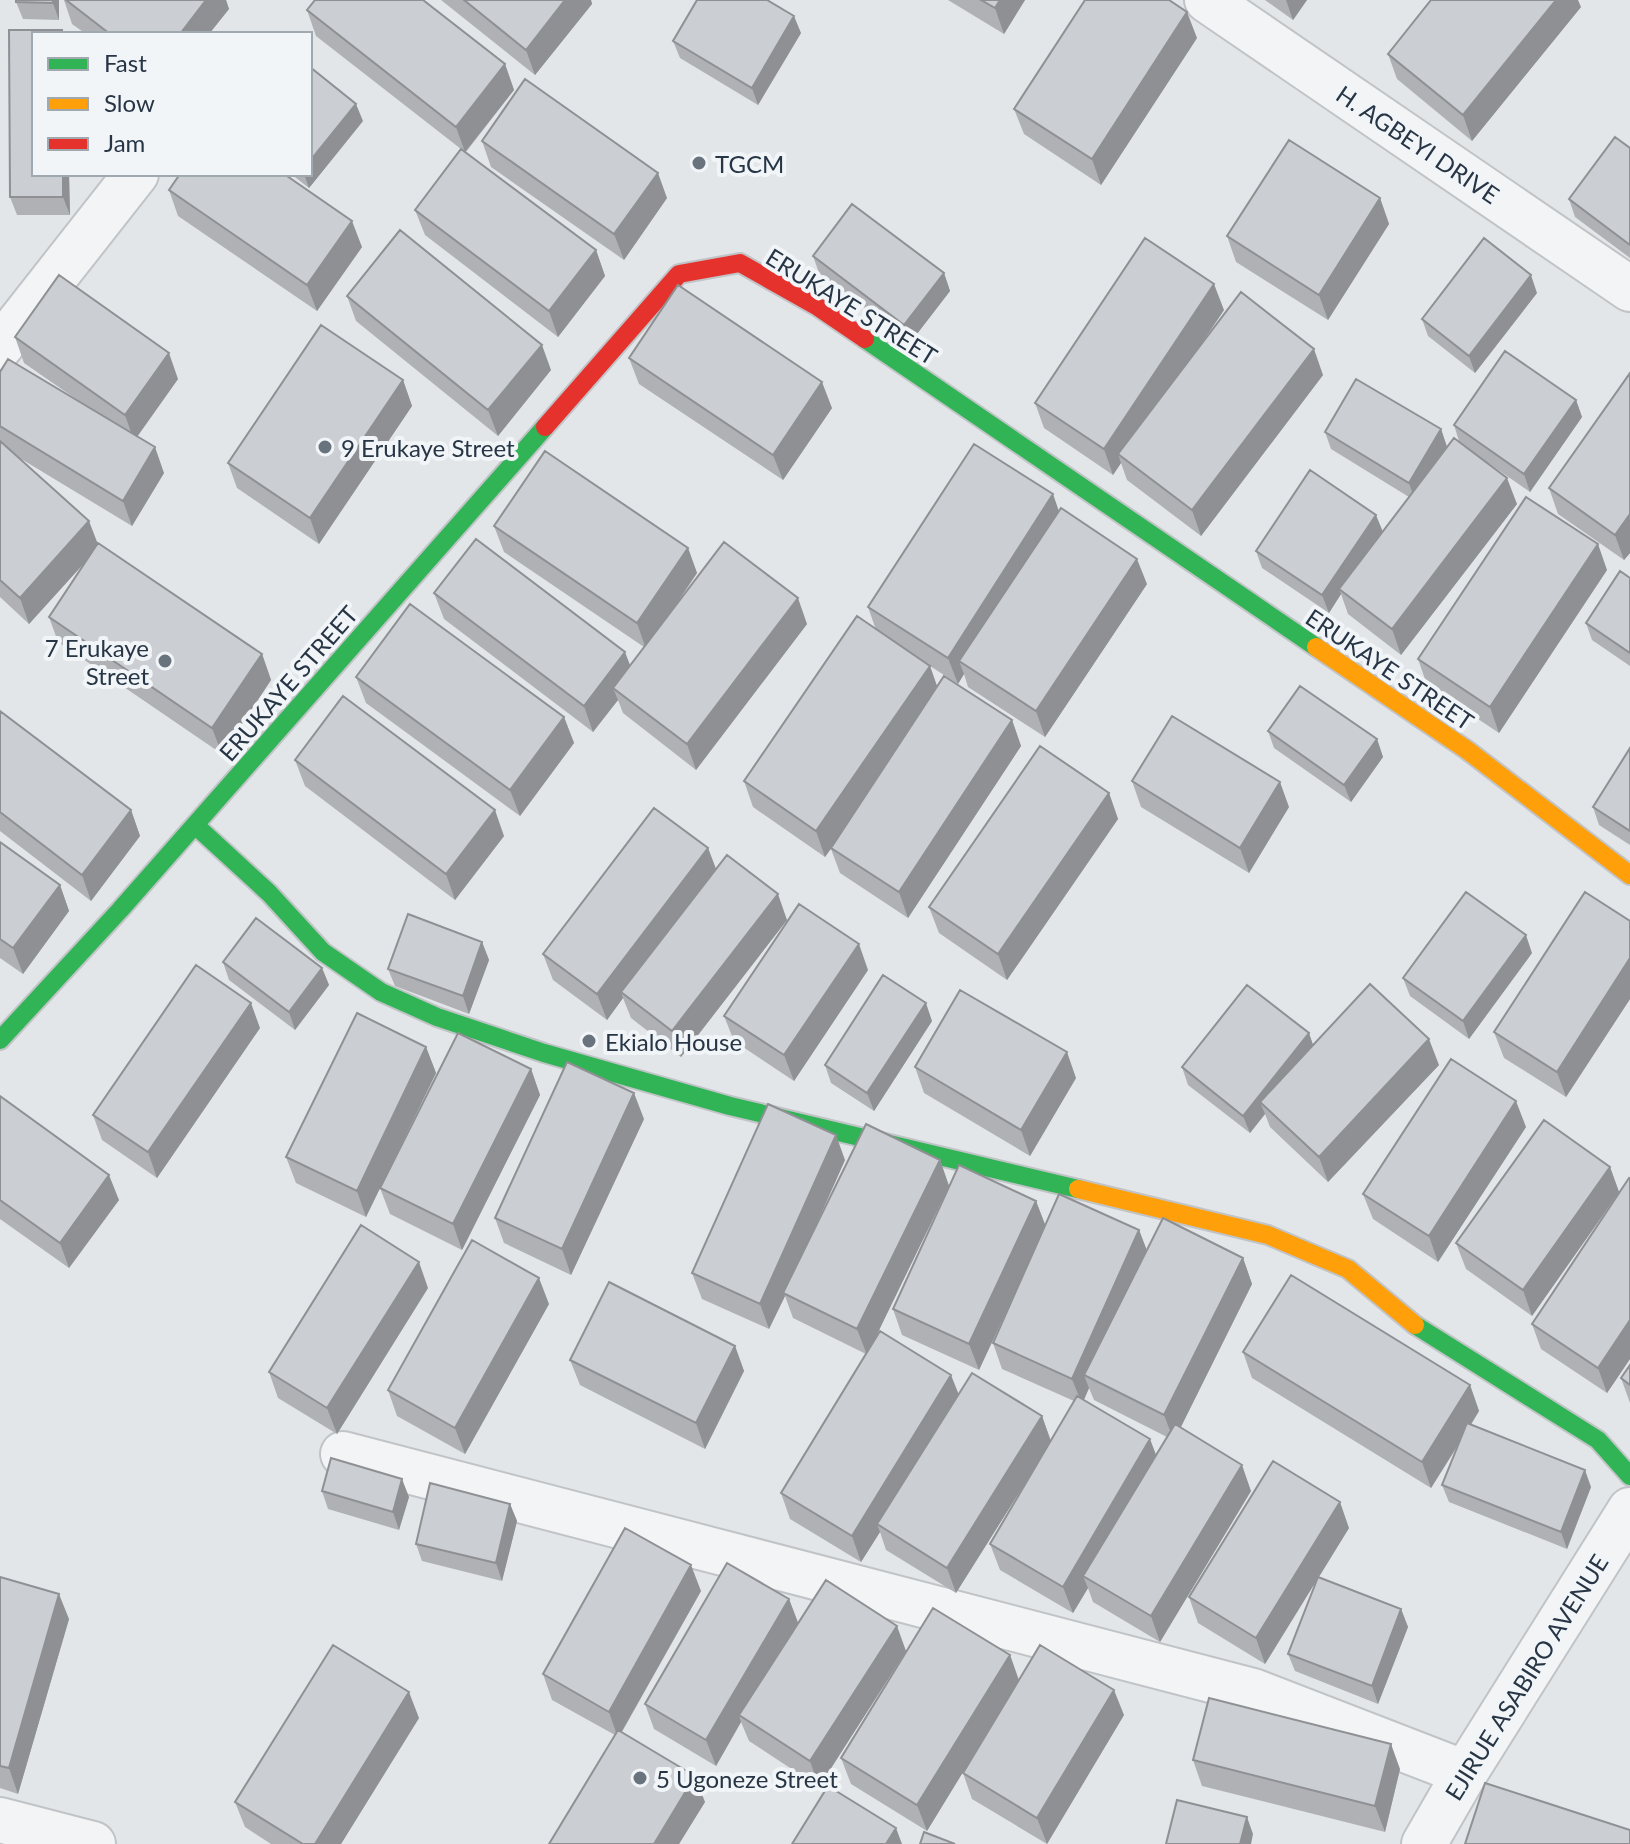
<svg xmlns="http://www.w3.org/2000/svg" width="1630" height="1844" font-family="Lato,sans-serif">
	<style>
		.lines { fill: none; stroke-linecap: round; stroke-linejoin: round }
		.street-casing { stroke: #c1c4c7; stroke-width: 48 }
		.fast-casing { stroke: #c1c4c7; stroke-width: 22 }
		.slow-casing { stroke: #c1c4c7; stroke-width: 22 }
		.jam-casing { stroke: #c1c4c7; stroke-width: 22 }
		.street { stroke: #f3f4f5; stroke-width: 44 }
		.fast { stroke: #30b455; stroke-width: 18 }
		.slow { stroke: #ff9f0a; stroke-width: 18 }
		.jam { stroke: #e5322d; stroke-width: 18 }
		.wall { fill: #afb1b5; fill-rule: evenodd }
		.shaded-wall { fill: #8e9093 }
		.building { fill: #cbced2; stroke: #8e9093; stroke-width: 2 }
		.poi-dot { fill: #69737e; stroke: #f1f5f8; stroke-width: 3 }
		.labels { text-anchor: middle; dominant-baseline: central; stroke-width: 8; stroke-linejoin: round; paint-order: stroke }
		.street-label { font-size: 24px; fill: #273545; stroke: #f1f5f8 }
		.poi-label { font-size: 24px; fill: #273545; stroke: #f1f5f8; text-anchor: start }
	</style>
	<rect width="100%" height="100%" fill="#e3e6e9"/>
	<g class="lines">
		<!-- street casing -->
		<g class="street-casing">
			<path id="street" d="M1207,0l423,289
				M0,347l136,-173
				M343,1454l910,237 212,82
				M0,1820l93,24
				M1424,1844l41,-71 165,-263"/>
		</g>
		<!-- fast casing -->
		<g class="fast-casing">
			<path id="fast" d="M865,339l451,308
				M195,825l74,68 54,59 58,40 56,25 107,36 186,53 348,83
				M0,1040l120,-130 425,-483
				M1415,1325l183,115 32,36"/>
		</g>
		<!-- slow casing -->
		<g class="slow-casing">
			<path id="slow" d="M1316,647l151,103 163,125
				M1078,1189l190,46 80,34 67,56"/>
		</g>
		<!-- jam casing -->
		<g class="jam-casing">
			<path id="jam" d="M545,427l134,-153 61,-11 78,44 47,32"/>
		</g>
		<!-- street -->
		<use href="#street" class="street"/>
		<!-- fast -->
		<use href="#fast" class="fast"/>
		<!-- slow -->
		<use href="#slow" class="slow"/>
		<!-- jam -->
		<use href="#jam" class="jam"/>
	</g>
	<!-- wall -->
	<path class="wall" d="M59,0v20l-36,-1 -7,-17z
		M64,0h162l3,9 -20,25h-123l-14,-10z
		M441,0h150l1,4 -57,71z
		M948,0h77l-21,34z
		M1265,0h42l-14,20z
		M1581,7l-109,134 -75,-62 -9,-25z
		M307,10l198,54 9,26 -48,62 130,98 9,26 -47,61 -133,-102 -10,-25 46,-61 -145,-113z
		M9,30h53l1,4h-29v140h35l1,41h-53l-7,-18z
		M801,33l-43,72 -78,-47 -7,-17z
		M1197,38l-96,147 -77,-51 -10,-25z
		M363,121l-54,67 -18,-14h19z
		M482,141l185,57 -43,62 -133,-93z
		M1630,148v110l-55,-41 -6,-18z
		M169,190l193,57 -45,64 -139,-95z
		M1380,198l9,26 -61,96 -92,-58 -9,-26z
		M813,256l131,17 6,18 -40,52 -91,-70z
		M1537,293l-62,80 -47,-37 -6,-17z
		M347,296l204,74 -53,66 -142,-115z
		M1224,310l-27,40 126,25 -122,161 -74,-56 -6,-17 -8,12 -69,-47 -9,-25z
		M15,337l163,42 -41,58 27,36 -32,53 -114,-69 80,87 164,110 9,26 -49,74 -164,-112 -9,-25 39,-59 -59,66 -29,-27v-225l86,34 -62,-43z
		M629,358l203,50 -49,72 -144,-96z
		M1630,373v180l-6,7 -66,-46 -9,-26z
		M403,380l9,26 -93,138 -82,-56 -9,-25z
		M1576,400l6,17 -52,75 -56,-39 43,51 -116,151 -53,-41 -7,-20 -12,19 -67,-45 -6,-17 127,-19 26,-35 -78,-48 -6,-17 116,-3 6,18 12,-6 -5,-16z
		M1059,511l88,73 -102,153 -77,-50 -4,-13 -6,10 -28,-18 7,20 75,34 9,26 -113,172 -68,-45 -9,-24 -6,8 -72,-50 -9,-26 132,-151 -8,-23z
		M494,526l194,22 9,25 -22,33 132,18 -111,146 -73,-57 -5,-13 -25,32 -149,-113 -10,-26 196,72 14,-18 -140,-95z
		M1607,570l-108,163 -72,-48 -9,-26z
		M1630,578v88l-38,-26 -6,-17z
		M356,677l208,40 10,26 -54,73 -154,-113z
		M0,711l131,99 9,26 -49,65 -91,-70z
		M1268,731l109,8 6,18 -32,45 -77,-54z
		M1630,748v97l-31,-20 -6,-18z
		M295,760l209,76 -49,64 -150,-114z
		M1132,781l157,26 -40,66 -108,-66z
		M1109,793l9,26 -111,161 -68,-47 -10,-26z
		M0,842l60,43 9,26 -46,63 -23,-16z
		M708,848l8,22 71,50 -106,137 -50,-39 -8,-20 -16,22 -54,-40 -10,-26z
		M1630,921v78l-64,98 -62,-39 -10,-26z
		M482,942l7,18 -20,54 -74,-28 -7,-17z
		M1532,953l-63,86 -59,-43 -7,-18z
		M223,962l99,6 7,17 -34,45 -66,-50z
		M868,970l-74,111 -60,-40 -10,-25z
		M932,1021l-58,90 -43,-28 -6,-18z
		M260,1028l-103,150 -55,-38 -9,-25z
		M1309,1033l4,12 126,20 -111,117 -58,-55 -5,-13 -15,19 -62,-48 -6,-18z
		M426,1047l10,26 -70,144 -70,-34 -10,-26z
		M915,1067l161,11 -46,78 -106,-63z
		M531,1069l9,26 -78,155 -72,-36 -10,-26z
		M0,1096l119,104 -50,68 -69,-49z
		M644,1119l-73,156 -67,-32 -9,-25z
		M1544,1120l66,47 9,25 10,-14 1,1v180l-23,34 -66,-44 -9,-25 84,-127 -84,119 -66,-47 -10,-26z
		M1526,1127l-88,135 -65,-43 -10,-25z
		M845,1160l-34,77 129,-77 9,26 -79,162 88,46 84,22 9,25 23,-40 -72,-32 -9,-26 26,-60 -40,87 -77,-35 -9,-26 143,-108 9,24 94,5 8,21 96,7 9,26 -72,144 71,63 -91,151 -67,-40 -5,-14 -15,25 -73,-43 -10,-26 42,-72 -76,121 -70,-43 -6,-18 -19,30 -71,-43 -9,-26 85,-139 -73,-36 -8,-22 -16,33 -67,-30 -10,-26zM1089,1388l5,12 73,37 -11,18 -72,-55z
		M428,1288l-91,146 -59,-36 -9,-26z
		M549,1304l-84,150 -68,-38 -9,-26z
		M735,1346l9,25 -39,78 -125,-64 -10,-25z
		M1243,1352l227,33 9,26 -8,14 120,62 -24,62 -118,-47 -7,-17 17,-41 -28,44 -179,-110z
		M1630,1365v38l-9,-25z
		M322,1491l87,6 -10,33 -71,-21z
		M510,1504l7,17 -15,60 -80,-20 -6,-17z
		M1349,1528l-30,49 82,32 7,18 -30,77 -83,-33 -7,-17 29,-75 -52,85 -67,-41 -9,-26z
		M0,1577l69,42 -51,175 -18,-6z
		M701,1591l-79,141 83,70 -26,42h-130l66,-109 -63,-35 -9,-26z
		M789,1599l9,25 108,27 -87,136 -70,-46 -8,-19 -25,44 -62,-37 -9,-25z
		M1010,1655l9,25 105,35 -77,129 -75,-45 -9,-26 17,-30 -53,88 -76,-47 -10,-26z
		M419,1718l-78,126h-70l-26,-17 -10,-25z
		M1193,1760l207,9 -15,63 -183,-46z"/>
	<!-- shaded-wall -->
	<path class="shaded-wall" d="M53,0h6v20l-6,-17z
		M206,0h20l3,9 -20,25h-29z
		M565,0h26l1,4 -57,71 -9,-25z
		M1000,0h25l-21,34 -9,-26z
		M1286,0h21l-14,20z
		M1556,0h22l3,7 -109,134 -9,-26z
		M1187,12l10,26 -96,147 -9,-26z
		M794,16l7,17 -43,72 -6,-17z
		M505,64l9,26 -49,62 -9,-25z
		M356,104l7,17 -54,67 -5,-14h6v-13z
		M658,173l9,25 -43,62 -10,-26z
		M63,174h6l1,41 -7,-18z
		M1380,198l9,26 -61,96 -9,-25z
		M352,221l10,26 -45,64 -10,-26z
		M596,250l9,26 -47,61 -9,-26z
		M944,273l6,18 -40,52 -6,-18z
		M1531,275l6,18 -62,80 -6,-17z
		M1214,284l10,26 -100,149 -6,-5 3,9 -8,12 -9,-26z
		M542,345l9,25 -53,66 -10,-26z
		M1314,349l9,26 -122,161 -9,-26z
		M169,353l9,26 -44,62 -9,-26z
		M403,380l9,26 -93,138 -9,-26z
		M822,382l10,26 -49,72 -10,-25z
		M1576,400l6,17 -52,75 -6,-18z
		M1441,429l6,18 -32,53 -6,-17z
		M155,447l9,26 -32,53 -9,-25z
		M1507,478l10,26 -116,151 -9,-26z
		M1053,494l9,26 -103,141 5,13 -6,10 -10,-26z
		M1630,514v39l-6,7 -9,-25z
		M1376,515l7,17 -44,57 2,5 -12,19 -7,-18z
		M89,521l10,26 -70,77 -9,-26z
		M1598,544l9,26 -108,163 -9,-26z
		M688,548l9,25 -51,76 -9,-26z
		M1137,559l10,25 -102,153 -9,-26z
		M798,598l9,26 -111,146 -9,-26z
		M625,652l10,26 -22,10 5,12 -25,32 -9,-26z
		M262,654l9,26 -49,74 -10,-26z
		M930,666l9,26 -114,165 -9,-26z
		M564,717l10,26 -54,73 -10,-26z
		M1012,720l9,26 -113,172 -9,-26z
		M1377,739l6,18 -32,45 -7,-17z
		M1280,782l9,25 -40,66 -9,-25z
		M1109,793l9,26 -111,161 -9,-26z
		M131,810l9,26 -49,65 -9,-26z
		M495,810l9,26 -49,64 -9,-26z
		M708,848l10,26 -97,118 2,6 -16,22 -10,-26z
		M60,885l9,26 -46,63 -10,-26z
		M778,894l9,26 -106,137 -9,-26z
		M1526,935l6,18 -63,86 -6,-18z
		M482,942l7,18 -20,54 -6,-18z
		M859,944l9,26 -74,111 -10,-26z
		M1630,958v41l-64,98 -9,-25z
		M322,968l7,17 -34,45 -6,-18z
		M251,1003l9,25 -103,150 -9,-26z
		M926,1003l6,18 -58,90 -7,-18z
		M1309,1033l6,18 -55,51 5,12 -15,19 -7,-17z
		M1429,1039l10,26 -111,117 -9,-25z
		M426,1047l10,26 -70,144 -9,-26z
		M1067,1052l9,26 -46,78 -9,-26z
		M531,1069l9,26 -78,155 -9,-26z
		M634,1093l10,26 -73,156 -9,-26z
		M1516,1101l10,26 -88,135 -9,-26z
		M836,1135l9,25 -60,134 -2,-1 2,3 -16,33 -9,-25z
		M940,1160l9,26 -82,169 -10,-26z
		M1610,1167l9,25 -87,124 -9,-26z
		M109,1175l10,25 -50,68 -9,-25z
		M1036,1201l10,26 -67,143 -10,-26z
		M1139,1230l10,26 -65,119 5,13 -7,16 -10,-25z
		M1243,1258l9,26 -78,157 -10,-26z
		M419,1262l9,26 -91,146 -10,-26z
		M539,1278l10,26 -84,150 -10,-26z
		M1630,1320v39l-23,34 -9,-25z
		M735,1346l9,25 -39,78 -9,-26z
		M951,1375l10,25 -84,124 3,8 -19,30 -9,-26z
		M1470,1385l9,26 -48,77 -9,-26z
		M1042,1416l9,26 -95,151 -9,-25z
		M1150,1439l10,26 -77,111 5,12 -15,25 -10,-26z
		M1242,1465l9,26 -91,151 -9,-26z
		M1585,1470l6,17 -24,62 -6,-17z
		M402,1479l7,18 -10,33 -6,-18z
		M1340,1502l9,26 -84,136 -9,-26z
		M510,1504l7,17 -15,60 -6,-18z
		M691,1565l10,26 -83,147 -9,-26z
		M59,1594l10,25 -51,175 -9,-26z
		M789,1599l10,26 -60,90 2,7 -25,44 -10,-26z
		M1401,1609l7,18 -30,77 -6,-18z
		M897,1626l9,25 -87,136 -9,-26z
		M1010,1655l9,26 -92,150 -10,-26z
		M1114,1690l10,25 -77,129 -10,-26z
		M409,1692l10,26 -78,126h-26z
		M1391,1744l9,25 -15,63 -10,-26z
		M695,1776l10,26 -26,42h-25z
		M1247,1817l6,17 -2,10h-11z
		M896,1828l6,16h-16z"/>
	<!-- building -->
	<path class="building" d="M16,0h37v3l-37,-1z
		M66,0h140l-26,34h-70z
		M315,0h108l82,64 -49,63 -149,-117z
		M464,0h101l-39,50z
		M697,0h70l27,16 -42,72 -79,-47z
		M981,0h19l-5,8z
		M1085,0h84l18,12 -95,147 -78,-50z
		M1431,0h125l-93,115 -75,-61z
		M9,30h53v4h-28v140h29v23h-53z
		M310,67l46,37 -46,57z
		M525,79l133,94 -44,61 -132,-93z
		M1615,137l15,11v97l-61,-46z
		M1289,140l91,58 -61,97 -92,-59z
		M461,149l135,101 -47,61 -134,-101z
		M180,174h104l68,47 -45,64 -138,-95z
		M852,204l92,69 -40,52 -91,-69z
		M400,230l142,115 -54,65 -141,-114z
		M1145,238l69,46 -110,165 -69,-46z
		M1484,238l47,37 -62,81 -47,-37z
		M59,275l110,78 -44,62 -110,-78z
		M678,285l144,97 -49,73 -144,-97z
		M1241,292l73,57 -122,161 -74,-56z
		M321,325l82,55 -93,138 -82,-55z
		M1505,351l71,49 -52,74 -70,-49z
		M8,359l147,88 -32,54 -123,-75v-54z
		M1630,373v141l-15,21 -66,-47z
		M1356,379l85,50 -32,54 -84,-51z
		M1454,438l53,40 -115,151 -53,-40z
		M0,441l89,80 -69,77 -20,-18z
		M974,444l79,50 -105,164 -80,-51z
		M545,451l143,97 -51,75 -143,-97z
		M1310,470l66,45 -54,80 -66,-44z
		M1526,497l72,47 -108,163 -72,-48z
		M1061,508l76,51 -101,152 -77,-50z
		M476,539l149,113 -41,54 -150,-113z
		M724,542l74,56 -111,146 -74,-56z
		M98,543l164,111 -50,74 -163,-111z
		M1620,571l10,7v75l-44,-30z
		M410,604l154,113 -54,73 -154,-113z
		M857,616l73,50 -114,165 -72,-50z
		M944,676l68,44 -113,172 -68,-44z
		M1300,686l77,53 -33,46 -76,-54z
		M343,696l152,114 -49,64 -151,-114z
		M0,711l131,99 -49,65 -82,-63z
		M1172,716l108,66 -40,66 -108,-67z
		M1040,746l69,47 -111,161 -69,-47z
		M1630,748v83l-37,-24z
		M654,808l54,40 -111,146 -54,-40z
		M0,842l60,43 -47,63 -13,-9z
		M727,855l51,39 -106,137 -51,-39z
		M1466,892l60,43 -63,86 -60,-43z
		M1585,892l45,29v37l-73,114 -63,-40z
		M799,904l60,40 -75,111 -60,-39z
		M408,914l74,28 -19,54 -75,-27z
		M256,918l66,50 -33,44 -66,-50z
		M196,965l55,38 -103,149 -55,-37z
		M883,975l43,28 -59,90 -42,-28z
		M1370,984l59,55 -110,118 -59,-55z
		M1247,985l62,48 -66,83 -61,-49z
		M960,990l107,62 -46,78 -106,-63z
		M357,1013l69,34 -69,144 -71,-34z
		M458,1033l73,36 -78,155 -73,-36z
		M1451,1059l65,42 -87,135 -66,-42z
		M567,1062l67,31 -72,156 -67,-31z
		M0,1096l109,79 -49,68 -60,-43z
		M768,1104l68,31 -76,169 -68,-31z
		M1544,1120l66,47 -87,123 -67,-47z
		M866,1124l74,36 -83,169 -74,-36z
		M959,1165l77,36 -67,143 -76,-35z
		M1629,1178l1,1v141l-32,48 -66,-44z
		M1059,1194l80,36 -67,149 -79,-36z
		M1163,1218l80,40 -79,157 -80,-40z
		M361,1225l58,37 -92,146 -58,-36z
		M472,1240l67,38 -84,150 -67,-38z
		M1291,1275l179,110 -48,77 -179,-110z
		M609,1282l126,64 -39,77 -126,-63z
		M880,1331l71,44 -99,161 -71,-43z
		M1630,1365v20l-9,-7z
		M972,1373l70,43 -95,152 -70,-44z
		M1077,1396l73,43 -87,148 -73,-43z
		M1467,1423l118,47 -24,62 -119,-47z
		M1175,1424l67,41 -91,151 -68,-40z
		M331,1458l71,21 -9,33 -71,-21z
		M1273,1461l67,41 -84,136 -67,-41z
		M430,1483l80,21 -14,59 -80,-19z
		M625,1528l66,37 -82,147 -66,-38z
		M727,1563l62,36 -83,141 -61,-36z
		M0,1577l59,17 -50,174 -9,-2z
		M1318,1577l83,32 -29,77 -84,-32z
		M826,1580l71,46 -87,135 -71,-46z
		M933,1608l77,47 -93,150 -76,-47z
		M333,1645l76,47 -94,152h-12l-68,-42z
		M1040,1645l74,45 -77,128 -74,-45z
		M1209,1698l182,46 -16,62 -182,-46z
		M618,1730l77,46 -41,68h-105z
		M1485,1783l145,47v14h-165z
		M828,1786l68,42 -10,16h-94z
		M1177,1800l70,17 -7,27h-74z
		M924,1832l31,12h-35z"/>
	<!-- markers -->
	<g class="poi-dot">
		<circle cx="699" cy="163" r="8"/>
		<circle cx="325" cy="447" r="8"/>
		<circle cx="165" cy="661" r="8"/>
		<circle cx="589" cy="1041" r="8"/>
		<circle cx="640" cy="1778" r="8"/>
	</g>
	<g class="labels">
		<!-- street labels -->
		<g class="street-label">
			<text transform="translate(1418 144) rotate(34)">H. AGBEYI DRIVE</text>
			<text transform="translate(852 306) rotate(32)">ERUKAYE STREET</text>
			<text transform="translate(1390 669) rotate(34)">ERUKAYE STREET</text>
			<text transform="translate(288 683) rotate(-49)">ERUKAYE STREET</text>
			<text transform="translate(1526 1677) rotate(-58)">EJIRUE ASABIRO AVENUE</text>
		</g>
		<!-- poi labels -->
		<g class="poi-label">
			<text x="715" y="163">TGCM</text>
			<text x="341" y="447">9 Erukaye Street</text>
			<text x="149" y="647" text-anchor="end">7 Erukaye<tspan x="149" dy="28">Street</tspan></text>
			<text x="605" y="1041">Ekialo House</text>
			<text x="656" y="1778">5 Ugoneze Street</text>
		</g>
	</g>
	<!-- legend -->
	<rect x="32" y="32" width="280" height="144" fill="#f1f5f8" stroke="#a0a8b0" stroke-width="2"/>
	<rect x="48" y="58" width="40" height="12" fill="#30b455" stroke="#a0a8b0" stroke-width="2"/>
	<text x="104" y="72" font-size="24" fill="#273545">Fast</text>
	<rect x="48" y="98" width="40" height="12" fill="#ff9f0a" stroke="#a0a8b0" stroke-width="2"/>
	<text x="104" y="112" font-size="24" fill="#273545">Slow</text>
	<rect x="48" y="138" width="40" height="12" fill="#e5322d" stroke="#a0a8b0" stroke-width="2"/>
	<text x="104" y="152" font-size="24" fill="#273545">Jam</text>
</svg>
